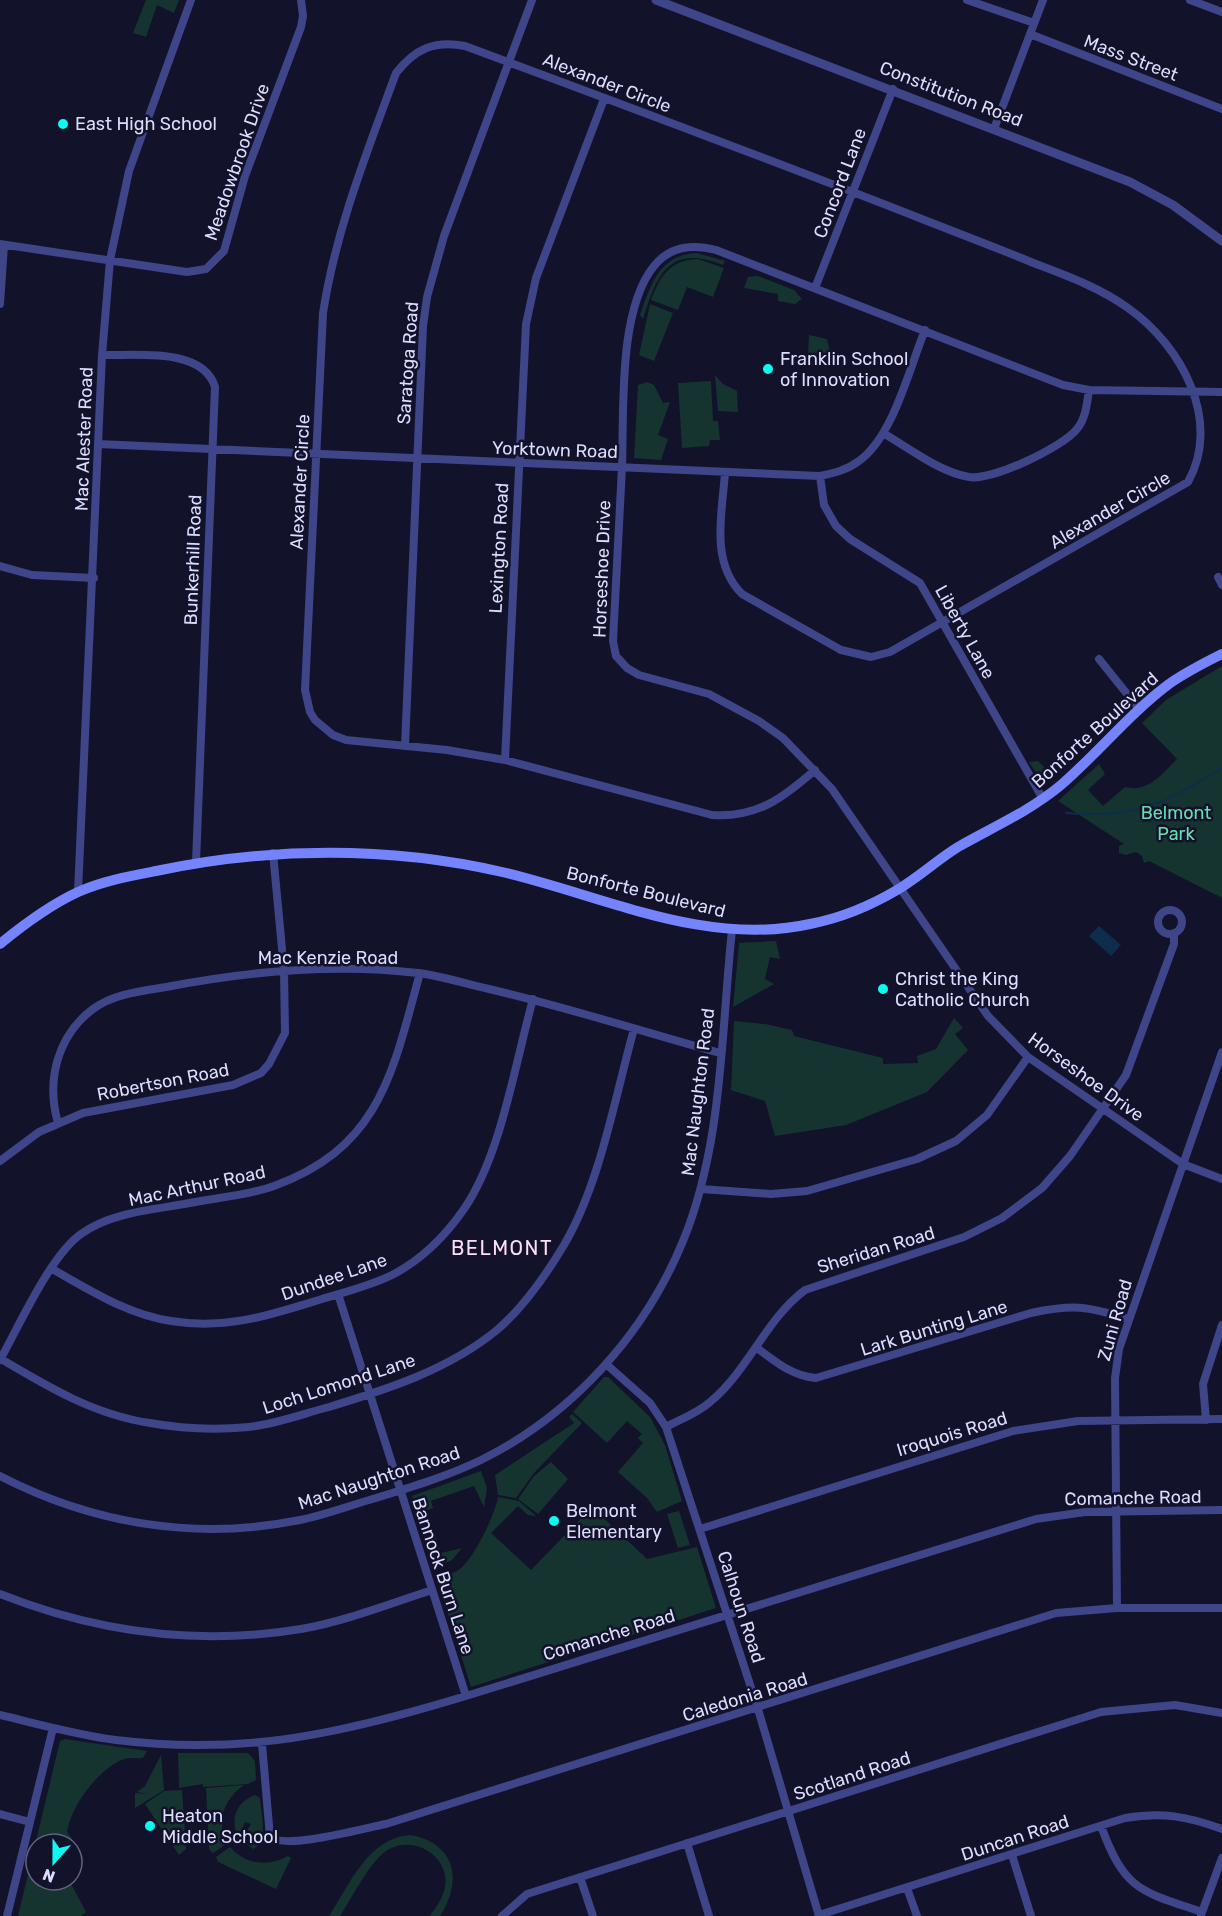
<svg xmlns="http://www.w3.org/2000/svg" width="1222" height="1916" font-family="Rubik,sans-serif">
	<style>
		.green { fill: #15342f }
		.water { fill: #0e2d4d }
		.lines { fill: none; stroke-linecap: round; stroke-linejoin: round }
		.stream { stroke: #0e2d4d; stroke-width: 2 }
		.minor { stroke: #3e4588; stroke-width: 8 }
		.tertiary { stroke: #3e4588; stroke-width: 9 }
		.secondary { stroke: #7584fc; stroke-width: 10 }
		.poi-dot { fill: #0cf9f1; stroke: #12122a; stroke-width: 2 }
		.labels { text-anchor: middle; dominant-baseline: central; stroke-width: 5; stroke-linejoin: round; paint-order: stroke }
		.street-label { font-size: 18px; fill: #dcdcfe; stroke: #12122a }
		.poi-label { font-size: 18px; fill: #dcdcfe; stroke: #12122a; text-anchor: start }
		.park-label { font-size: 18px; fill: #68deb0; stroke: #12122a }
		.neighbourhood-label { font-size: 20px; letter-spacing: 1.5px; fill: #fedef7; stroke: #12122a }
	</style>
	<rect width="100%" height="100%" fill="#12122a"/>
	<!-- green -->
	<path class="green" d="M146,0h33l-5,13 -17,-8 -11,32 -13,-4z
		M697,253l28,8 -2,4c-53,-21 -66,8 -80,54l-3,-4c11,-31 19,-60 57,-62z
		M698,259l26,9 -11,29 -26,-10 -9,23 -27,-10c9,-24 19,-40 47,-41z
		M758,276l36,14 8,9 -7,5 -17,-3v-7l-34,-6 4,-11z
		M650,304l23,9 -19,48 -15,-6z
		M809,335l18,4 4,17 -23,-1z
		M715,375l8,9 14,7 1,21 -20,-1z
		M711,381l2,40h5l2,19h-10l-1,6 -27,2 -4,-65z
		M647,382l7,3 9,18 7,-1 -12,33 10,4 -7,21 -27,-2 4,-73z
		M1222,666v232l-73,-37 -5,2 -2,-7 -6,-4 -10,3 -7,-2v-7l5,-2 -66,-43 41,-37 6,10 -17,16 15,16 22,-19c23,6 37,-13 52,-28l-35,-36 24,-23z
		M1067,749l8,9 -32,26 -14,-22 9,-1 9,9z
		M776,941l4,18 -10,-2 -5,22 9,5 -41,23 6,-64z
		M954,1018l9,10 -8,6 13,16 -41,42 -81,33 -71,11 -10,-35 -34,-11 3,-69 31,3 27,6 2,6 89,22v6l35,-1 -1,-7 19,-7z
		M604,1377h4l42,40 15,28 17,56 -25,11 -10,-14 -29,-26 25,-29 -5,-5 4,-4 -15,-13 -20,22 -34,-31z
		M572,1414l10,9 -48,50 -18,25 -18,-3 -3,-20 79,-52 -5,-6z
		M551,1462l17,17 -30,35 -20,-15 16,-23z
		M481,1471l6,17 -3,19 -10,-21 -43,15 2,7 -6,2 14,43 21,-5 -10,12 -18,8 -22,-72z
		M498,1497l21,4 17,15 -8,-1 -10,-9 -27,27 40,37 61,-63 55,52 50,-12 19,61 -245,79 -34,-108c8,-3 16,-5 23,-10 14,-11 35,-54 38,-72z
		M679,1511l11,34 -12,3 -11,-34z
		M65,1739l82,12 -4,7c-7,1 -13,-1 -19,1 -26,10 -53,47 -57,73l12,17 -7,10v-15h-36v36h33l17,32 -5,4h-63l42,-175z
		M178,1753h70l7,8 1,19 -8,4 -45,3v-3l-24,4z
		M161,1755l3,35 -29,18v-15l13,1 -11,-2 8,-6z
		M244,1785c-20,14 -29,37 -16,58l-15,10 -4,-4 -3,-61z
		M182,1790l4,59 -7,6 -34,-51 19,-13z
		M255,1795l5,3c1,16 9,44 -7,51l-12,-9 10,-16 -6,-2 -7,15c-8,-18 -2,-35 17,-42z
		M410,1835c46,8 53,46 30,81h-10c6,-9 13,-18 15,-29 5,-30 -29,-52 -56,-38 -18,10 -37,49 -49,67h-11c21,-32 39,-78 81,-81z
		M230,1847c16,18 38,20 58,9l3,2 -15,31 -58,-27 -2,-5z"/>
	<!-- water -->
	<path class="water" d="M1099,926l22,19 -10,11 -22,-20z"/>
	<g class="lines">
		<!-- stream -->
		<path class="stream" d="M1066,813c69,6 99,-9 156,-45"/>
		<!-- minor -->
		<path class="minor" d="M967,0l67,23
			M1190,0l32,12
			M1030,34l192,75
			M994,129l49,-129
			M0,244l187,28 19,-3 18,-18 21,-75 56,-149 2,-11 -2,-16
			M815,288l78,-199
			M0,304l4,-59
			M102,355c34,1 101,-8 113,32l-19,475
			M1222,392l-133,-2 -26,-5 -347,-135c-23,-6 -46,-4 -62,16 -36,44 -30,145 -32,201 -3,58 -6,116 -9,174l3,15 11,12 12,7 70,19 50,27 24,17 49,51 156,227 40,41 155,107 39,15
			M883,433c26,15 56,39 86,44 23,4 94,-30 108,-48 9,-11 10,-26 12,-39
			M98,444l722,32c14,-3 27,-6 39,-15 34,-24 50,-92 66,-131
			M725,473c-3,41 -15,89 17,121l99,56 30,7 19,-5 298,-170c34,-61 -6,-136 -60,-174 -28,-20 -60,-32 -92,-44 -36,-15 -73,-29 -109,-43 -153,-60 -308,-118 -462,-175 -31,-6 -50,3 -69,27 -29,79 -60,156 -73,240l-18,377 5,22 5,8 18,15 13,5 101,10 58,10 207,55c45,3 71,-17 103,-45
			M820,476l4,29 12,21 14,13 70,44 123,216
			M0,566l32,9 62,3
			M1218,577l4,8
			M1099,659l41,51
			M405,746l18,-420 4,-29 17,-61 88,-236
			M505,760l21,-436 10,-46 68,-179
			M78,892l24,-537 8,-95 19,-89 62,-171
			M1158 922a12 12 0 1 1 24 0a12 12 0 1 1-24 0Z
			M58,1123c-12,-42 -1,-87 35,-114 20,-15 48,-18 73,-22 83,-16 168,-24 252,-14 24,3 48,11 71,16 78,18 154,43 231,64
			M0,1161l39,-29 44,-19 150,-28 28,-12 8,-9 16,-31 -1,-63 -11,-117
			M701,1189l70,5 36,-3 110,-32 39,-18 31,-26 41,-58
			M52,1269c38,21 76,46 119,52 56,9 99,-6 151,-22 23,-7 51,-14 72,-25 28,-15 52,-39 70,-65 37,-54 51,-145 69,-210
			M338,1294l128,402
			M757,1348c19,14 35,28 59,30l215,-65c42,-9 56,-7 97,6
			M1,1359c47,28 94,56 149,64 33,6 66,7 99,4 28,-3 53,-13 80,-20 59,-18 119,-37 168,-77 27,-23 49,-55 67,-85 36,-61 51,-148 70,-216
			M0,1360c19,-34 50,-104 81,-126 29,-21 69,-24 103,-30 29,-6 62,-8 90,-18 107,-39 119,-115 146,-213
			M606,1364l44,39 16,24 92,282 61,207
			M1206,1420l-3,-36 19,-59
			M666,1427c15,-8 32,-14 44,-25 38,-31 56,-83 95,-112l159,-53 38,-19 40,-30 28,-32 56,-81 48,-131v-11
			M0,1476c93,48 196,65 300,44 25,-5 51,-15 76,-22 35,-11 72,-22 105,-38 91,-45 164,-126 202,-219 40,-97 38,-208 49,-311
			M700,1529l313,-98 65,-10 144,-2
			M0,1594c96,38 198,52 301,35 45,-8 88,-25 131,-39
			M1117,1608l-2,-230 4,-29 103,-297
			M0,1715c38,9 77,20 116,25 130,16 227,-7 350,-44l570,-177 49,-7 137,-2
			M262,1744l8,93c16,13 94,-9 116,-13l670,-211 61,-5h105
			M0,1814l30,8
			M1101,1826c24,65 39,65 101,86
			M687,1843l22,73
			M1012,1855l19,61
			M580,1877l13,39
			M907,1888l10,28
			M819,1915l306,-97c38,-6 61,-2 97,11
			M1201,1915l21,-57
			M7,1916l46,-188
			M502,1916l25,-22 574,-182 74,-7 47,8"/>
		<!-- tertiary -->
		<path class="tertiary" d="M656,0l474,182 43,23 49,36"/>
		<!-- secondary -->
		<path class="secondary" d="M0,944c23,-19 50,-39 78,-52 24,-11 52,-16 78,-21 113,-24 233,-25 346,1 102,24 203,75 308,52 31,-6 60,-18 87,-34 22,-13 40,-30 61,-43 35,-20 72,-36 103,-62 37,-32 69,-72 108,-101 17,-12 35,-21 53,-30"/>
	</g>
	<!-- markers -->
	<g class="poi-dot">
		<circle cx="63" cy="124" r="6"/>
		<circle cx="768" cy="369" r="6"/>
		<circle cx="883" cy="989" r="6"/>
		<circle cx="554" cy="1521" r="6"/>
		<circle cx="150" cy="1826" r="6"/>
	</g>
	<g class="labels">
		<!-- street labels -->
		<g class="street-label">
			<text transform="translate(1131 58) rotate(21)">Mass Street</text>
			<text transform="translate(607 83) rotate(21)">Alexander Circle</text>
			<text transform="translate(951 94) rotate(21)">Constitution Road</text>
			<text transform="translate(237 162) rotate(-71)">Meadowbrook Drive</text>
			<text transform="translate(840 183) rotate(-69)">Concord Lane</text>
			<text transform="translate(408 363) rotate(-86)">Saratoga Road</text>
			<text transform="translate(84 439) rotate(-88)">Mac Alester Road</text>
			<text transform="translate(555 450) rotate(2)">Yorktown Road</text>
			<text transform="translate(300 482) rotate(-87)">Alexander Circle</text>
			<text transform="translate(1110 510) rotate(-30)">Alexander Circle</text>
			<text transform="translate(499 548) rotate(-87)">Lexington Road</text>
			<text transform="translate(193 560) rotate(-88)">Bunkerhill Road</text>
			<text transform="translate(602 569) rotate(-88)">Horseshoe Drive</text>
			<text transform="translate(965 632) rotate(61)">Liberty Lane</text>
			<text transform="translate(1095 730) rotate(-42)">Bonforte Boulevard</text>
			<text transform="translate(646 892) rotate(14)">Bonforte Boulevard</text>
			<text x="328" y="958">Mac Kenzie Road</text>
			<text transform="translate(1086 1077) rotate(36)">Horseshoe Drive</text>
			<text transform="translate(163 1082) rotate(-11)">Robertson Road</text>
			<text transform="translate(698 1092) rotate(-83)">Mac Naughton Road</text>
			<text transform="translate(197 1186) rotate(-12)">Mac Arthur Road</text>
			<text transform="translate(876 1250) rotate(-17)">Sheridan Road</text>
			<text transform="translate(334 1277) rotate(-19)">Dundee Lane</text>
			<text transform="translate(1115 1320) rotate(-74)">Zuni Road</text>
			<text transform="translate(934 1328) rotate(-17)">Lark Bunting Lane</text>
			<text transform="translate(339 1384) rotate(-18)">Loch Lomond Lane</text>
			<text transform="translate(952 1434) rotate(-17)">Iroquois Road</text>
			<text transform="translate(379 1478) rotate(-18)">Mac Naughton Road</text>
			<text transform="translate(1133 1498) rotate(-1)">Comanche Road</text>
			<text transform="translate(443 1576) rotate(72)">Bannock Burn Lane</text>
			<text transform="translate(741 1607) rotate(72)">Calhoun Road</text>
			<text transform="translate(609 1635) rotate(-17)">Comanche Road</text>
			<text transform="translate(745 1697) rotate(-17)">Caledonia Road</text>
			<text transform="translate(852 1776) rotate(-18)">Scotland Road</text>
			<text transform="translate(1015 1838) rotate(-18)">Duncan Road</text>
		</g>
		<!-- poi labels -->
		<g class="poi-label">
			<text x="75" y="124">East High School</text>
			<text x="780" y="359">Franklin School<tspan x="780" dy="21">of Innovation</tspan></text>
			<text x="895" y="979">Christ the King<tspan x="895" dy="21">Catholic Church</tspan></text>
			<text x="566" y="1511">Belmont<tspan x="566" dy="21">Elementary</tspan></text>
			<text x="162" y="1816">Heaton<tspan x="162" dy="21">Middle School</tspan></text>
		</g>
		<!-- park labels -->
		<g class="park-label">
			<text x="1176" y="813">Belmont<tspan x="1176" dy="21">Park</tspan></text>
		</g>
		<!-- neighbourhood labels -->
		<g class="neighbourhood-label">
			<text x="502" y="1248">BELMONT</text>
		</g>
	</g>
	<!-- north arrow -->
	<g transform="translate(54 1862) rotate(201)"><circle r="28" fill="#12122a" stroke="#63637f" stroke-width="1.5"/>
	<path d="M0-4.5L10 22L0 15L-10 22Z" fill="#0cf9f1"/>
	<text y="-9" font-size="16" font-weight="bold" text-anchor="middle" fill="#dcdcfe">N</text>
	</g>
</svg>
